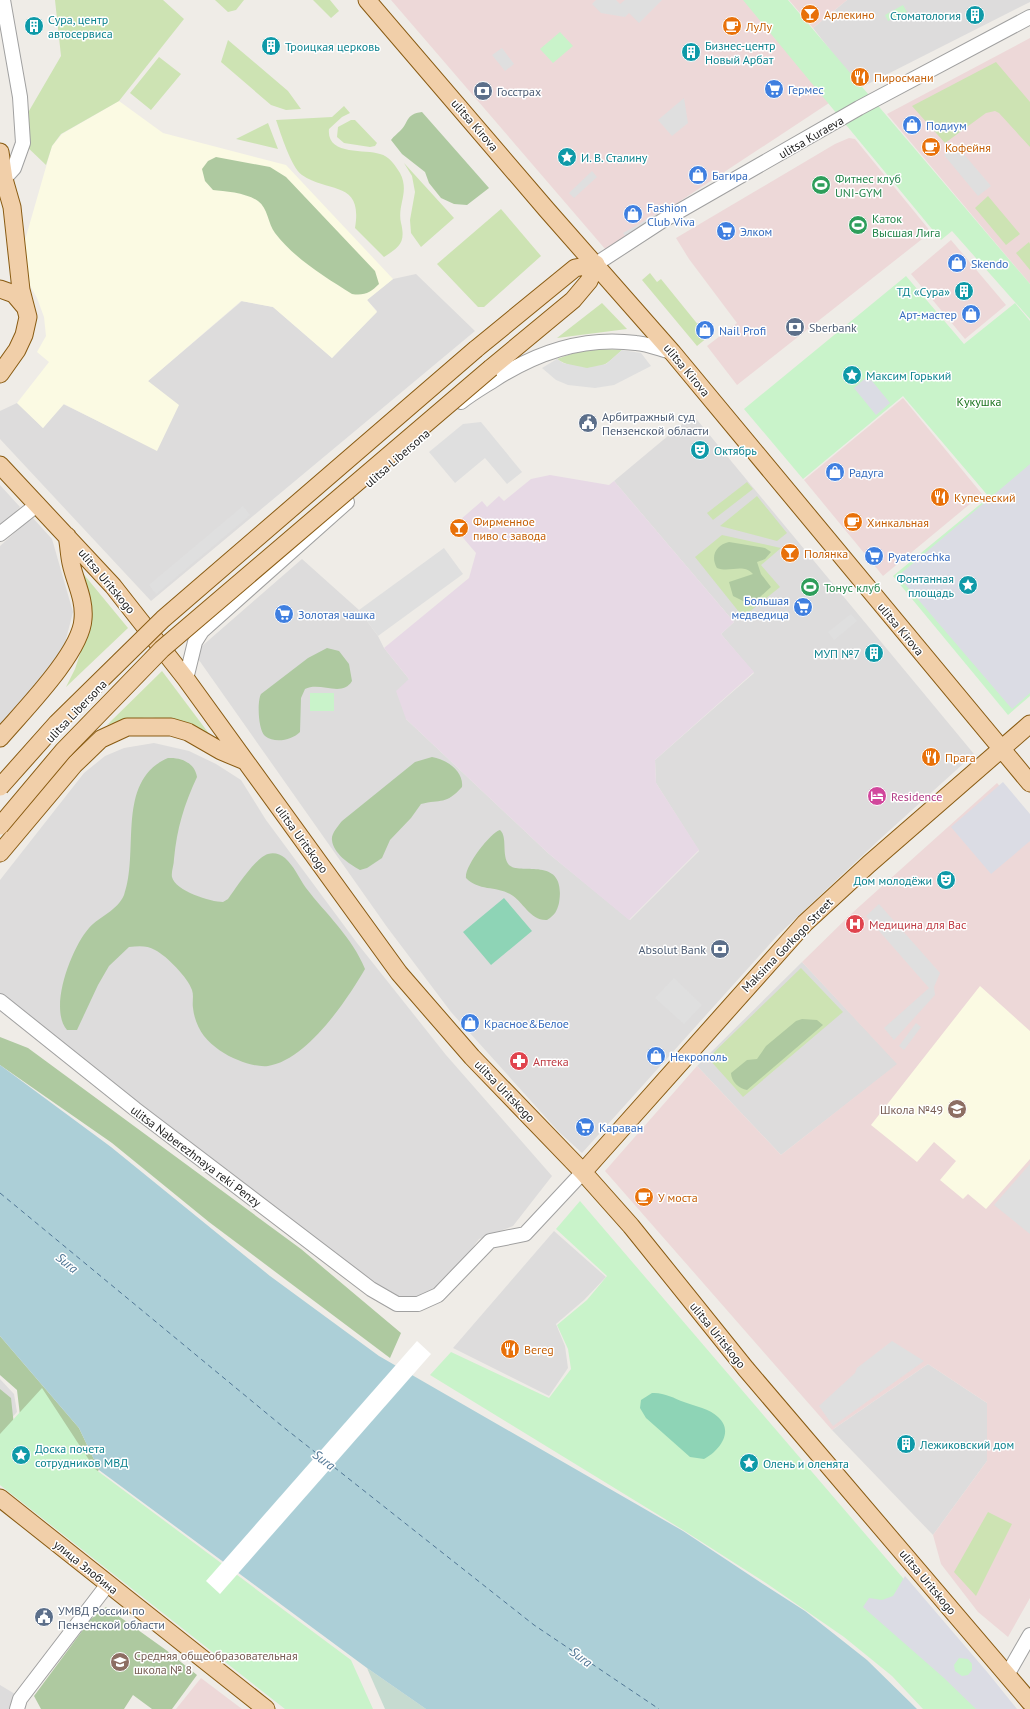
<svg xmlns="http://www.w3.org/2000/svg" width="1030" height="1709" font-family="'PT Sans',sans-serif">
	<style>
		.residential { fill: #dddcdc }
		.commercial { fill: #edd8d8 }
		.industrial { fill: #e7d9e5 }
		.education { fill: #fbfae3 }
		.grass { fill: #cde3b3 }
		.forest { fill: #aec9a0 }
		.wetland { fill: #c6dbd0 }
		.park { fill: #c9f3ca }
		.pitch { fill: #8ed4b6 }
		.parking { fill: #dfdfdf }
		.plaza { fill: #dbdce4; fill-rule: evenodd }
		.water { fill: #accfd7 }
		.pier { fill: #fff }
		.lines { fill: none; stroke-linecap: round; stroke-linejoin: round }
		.ferry { stroke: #507695; stroke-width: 1; stroke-dasharray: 5 4; stroke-linecap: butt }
		.minor-casing { stroke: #a0a0a0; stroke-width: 16 }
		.major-casing { stroke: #895b12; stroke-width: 19 }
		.minor { stroke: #fff; stroke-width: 14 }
		.major { stroke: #f1cfa9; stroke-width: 17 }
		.major-bridge-casing { stroke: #895b12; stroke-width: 19; stroke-linecap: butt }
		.major-bridge { stroke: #f1cfa9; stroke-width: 17 }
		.labels { text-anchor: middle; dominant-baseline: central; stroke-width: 3; stroke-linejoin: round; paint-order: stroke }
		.food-label { font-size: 12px; fill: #c56008; stroke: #fff; text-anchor: start }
		.culture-label { font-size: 12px; fill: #0d838f; stroke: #fff; text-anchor: start }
		.shop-label { font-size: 12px; fill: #366cbe; stroke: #fff; text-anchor: start }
		.service-label { font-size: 12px; fill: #4e5e75; stroke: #fff; text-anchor: start }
		.street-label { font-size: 12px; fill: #1f1f1f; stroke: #fff }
		.leisure-label { font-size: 12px; fill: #27864d; stroke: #fff; text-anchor: start }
		.park-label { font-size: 12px; fill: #19721c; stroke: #fff }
		.hotel-label { font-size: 12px; fill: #b23c85; stroke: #fff; text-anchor: start }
		.health-label { font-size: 12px; fill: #be3a42; stroke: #fff; text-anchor: start }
		.education-label { font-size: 12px; fill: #785e54; stroke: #fff; text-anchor: end }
		.water-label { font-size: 13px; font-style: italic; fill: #507695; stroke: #fff }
	</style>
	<rect width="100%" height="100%" fill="#efece7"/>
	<!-- residential -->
	<path class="residential" d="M847,0h183v2l-170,86 -47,-60z
		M416,274l59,57 -324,270 -151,-162v-28l17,-8 26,25 20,-24 94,46 -9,-69 94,-80 31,6 59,51 45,-47 -10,-11 26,-21z
		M693,415l281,339 -94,85 -103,97 -195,217 -24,-22 -107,-119 -64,-85 -193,-274 108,-94 57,51 19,26 6,12 25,31 -3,40 142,134 82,67 69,-69 -43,-68 -1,-23 99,-87 -33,-39 13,-12 -120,-141z
		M0,485l20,22 -20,22z
		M32,517l20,22 21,73 -10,39 -63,80v-185z
		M154,743l35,8 27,13 25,16 25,40 91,123 89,112 106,121 -39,50 -34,13 -28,37 -19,16 -17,7 -20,1 -395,-299v-121l84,-107 21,-17 19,-8z
		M802,962l96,102 -117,91 -84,-89z
		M554,1231l52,46 -22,23 -28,24 9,22 3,22 -19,28 -96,-48z
		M928,1364l59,39v58l-54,74 -101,-105z
		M0,1379l14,15 3,18 -17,19z
		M0,1685l15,9 -4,15h-11z"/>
	<!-- commercial -->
	<path class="commercial" d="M391,0h354l87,101 -226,149z
		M789,0h58l-34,28z
		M1030,38v246l-143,-170z
		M849,138l6,1 76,93 -194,153 -30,-39 30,-23 -48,-64 -13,-21 159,-94z
		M951,240l55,65 -41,34 -54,-65z
		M903,398l79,96 -99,82 -79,-96z
		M997,783l33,38v777l-22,39 -30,-25 -37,-48 -8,-29 54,-74v-58l-59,-39 -96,66 -227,-259 92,-105 84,89 116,-91 -95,-102 49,-48z
		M201,1678l41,31h-66z"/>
	<!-- industrial -->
	<path class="industrial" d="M550,475l59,10 5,-4 120,141 -13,12 33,38 -99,88 1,23 43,67 -70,70 -81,-67 -142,-134 -10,-28 13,-12 -25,-31 85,-70 7,-25 -23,-27 29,-25 5,6 12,-11 5,5 27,-22z"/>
	<!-- education -->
	<path class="education" d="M119,101l44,32 123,32 107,114 -26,21 10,12 -45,46 -59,-51 -32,-6 -93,80 31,24 -22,46 -93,-47 -21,24 -26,-25 32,-41 -12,-10 9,-16 -2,-19 -7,-19 -10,-18 -4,-33 29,-101 10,-12z
		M980,986l50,45v128l-44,50 -18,-15 -5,5 -23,-19 16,-19 -22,-19 -17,20 -46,-37z"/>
	<!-- grass -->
	<path class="grass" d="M55,0h108l21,19 -65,82 -58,33 -9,12 -6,19 -23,-22 -1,-20 39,-67z
		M215,0h29l-8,10 -8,2z
		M313,0h17l9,11 -8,7z
		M228,40l60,51 13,18 -15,1 -15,-5 -50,-43z
		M159,57l22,17 -30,36 -21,-17z
		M996,62l34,40v45l-31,-34 -4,-2 -9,2 -41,30 -33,-37z
		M344,106l6,7 -8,4 -13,12c-3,27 36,20 51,25 9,2 15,11 20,19 10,19 -3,32 1,50 5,20 -2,24 -17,34l-29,-29c8,-48 -25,-34 -53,-53 -11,-8 -21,-41 -26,-55l56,-3z
		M351,120h4l22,23 -2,3 -5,1 -26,-4 -7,-6 1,-10z
		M268,123l10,26 -42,-10z
		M404,163l50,55 -33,29 -10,-14 -1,-13 5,-28 -3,-16z
		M988,196l32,38 -14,11 -31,-37z
		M501,209l40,47 -57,51h-6l-41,-43z
		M1029,242l1,2v26l-14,-17z
		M650,273l7,9 4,-3 47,58 -11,9 -55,-66z
		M602,303l25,26 -70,9z
		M601,349l21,1c-5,4 -9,9 -15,13 -13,9 -37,5 -50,-4l20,-7z
		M747,482l6,7 -40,31 -6,-7z
		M757,496l30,37 -10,8 -57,-15z
		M722,535l59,13 -20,17 19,22 -37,30 -48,-60z
		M81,571l47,57 -62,59 9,-18 10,-30z
		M162,671l51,68c-44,-21 -57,-28 -106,-14z
		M801,968l42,44 -100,85 -35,-39z
		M988,1512l24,12 -36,72 -22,-24z"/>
	<!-- forest -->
	<path class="forest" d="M422,112l67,76 -22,17 -13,-1 -13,-6 -12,-15 -4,-11 -23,-18 -11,-14c3,-4 6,-6 9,-9 9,-8 5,-17 22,-19z
		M216,157l54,10 16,10 89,94 4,13c-8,8 -14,12 -27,10 -27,-17 -57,-35 -77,-61 -7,-9 -7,-25 -17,-32 -11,-8 -33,-10 -45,-11l-8,-9 -3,-12 6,-8z
		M729,542l36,6 6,4 -6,7 -8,3 4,12 10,13 -11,10 -13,6 -14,-7 -4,-14 24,-8c-10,-11 -23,-1 -36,-6 -7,-12 -1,-23 12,-26z
		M327,648l12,3 10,13 3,17c-10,17 -32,0 -47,8l-4,9 -1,34c-8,8 -25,12 -35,4 -7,-6 -8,-35 -4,-42l47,-36z
		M432,757c14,2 32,14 30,30 -16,18 -21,12 -41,17l-10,14 -21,22 -8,18 -15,10 -7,2c-11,-6 -27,-17 -28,-30 -1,-6 6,-14 10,-19l73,-59z
		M168,758c13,-1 27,5 29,19 -13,28 -20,51 -23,82 0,6 -3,13 -2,18 3,14 39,25 51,25l5,-3c8,-11 27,-41 40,-45 6,-2 12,0 17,4 9,8 14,20 21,30 20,26 46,49 59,81 -18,31 -58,91 -97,97 -9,1 -21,-2 -30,-6 -13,-5 -25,-13 -34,-24 -6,-8 -10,-18 -11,-28 -1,-6 1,-12 -1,-18 -4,-12 -25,-34 -37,-40 -8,-5 -17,-4 -26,-3l-20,19 -11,19 -21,45h-10c-19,-22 5,-83 22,-102 11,-12 28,-17 35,-33 16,-44 -9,-114 44,-137z
		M500,830c8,7 1,25 9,35 11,11 58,-11 50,38 -2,8 -4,12 -12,17 -17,1 -23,-18 -37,-26 -14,-8 -32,-3 -44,-16 -2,-11 24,-45 34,-48z
		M802,1019l15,1 6,5 -76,65c-8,-1 -16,-9 -16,-17l16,-13 10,-1 9,-13 30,-25z
		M0,1037l28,11 273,201 100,84 -11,25 -181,-136 -97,-79 -112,-78z
		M0,1336l79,92 20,42 -28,20 -47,-41 -7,-59 -17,-15z
		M0,1389l11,9 5,46 -16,8z
		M106,1607l60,43 31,25 -25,34h-20l-19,-14 -9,14h-83l-7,-13 57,-77z"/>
	<!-- wetland -->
	<path class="wetland" d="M367,1668l59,41h-41z"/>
	<!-- park -->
	<path class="park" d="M743,0h45l242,284v35l-78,-88 -11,9z
		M903,5l4,7 -19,9 -3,-6z
		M560,32l13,14 -20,17 -13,-14z
		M906,276l58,68 51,-41 15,18v375l-22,19 -115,-139 96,-79 -86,-101 -100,83 -59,-70z
		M310,693h24v18h-24z
		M580,1201l400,467 32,41h-89l-31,-33 -48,-39 -78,-54 -83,-53 -253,-155 21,-23 98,46 22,-29 -3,-20 -11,-24 30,-25 20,-24 -51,-47z
		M42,1388l53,81 256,191 22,49h-88l-285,-224v-51z"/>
	<!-- pitch -->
	<path class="pitch" d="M504,898l28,33 -41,34 -28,-33z
		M652,1393c11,-1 22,5 32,9 11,4 26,7 34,15 17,15 0,35 -14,42l-14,-2 -44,-39 -6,-10 1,-8z"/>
	<!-- parking -->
	<path class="parking" d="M596,0h20l4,4 5,-4h37l-23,23 -10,-10 -4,4 -24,-4 -9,-9z
		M502,48l12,16 -9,7 -13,-16z
		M684,98l4,25 -16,13 -14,-16z
		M956,145l35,41 -13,10 -34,-41z
		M592,171l5,6 -23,21 -5,-5z
		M660,212l3,5 -36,21 -4,-5z
		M622,350l19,3 10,13 -37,19 -19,3 -27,-3 -12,-5 -14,-12 15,-9 6,4 24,5 19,-4z
		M481,422l41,50 -15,12 -22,-26 -30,25 -26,-31 34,-28z
		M243,506l7,9 -94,79 -7,-9z
		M444,548l19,26 -85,62 -19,-26z
		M851,614l6,7 -23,19 -6,-8z
		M879,904l61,69 -6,14 1,8 -41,45 -10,-12 45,-40 -63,-72z
		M674,978l28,27 -18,19 -29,-26z
		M916,1023l5,4 -17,23 -5,-4z
		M1030,1164v70l-36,-29z
		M892,1341l32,20 -91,65 -14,-20 36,-33 2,-5z"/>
	<!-- plaza -->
	<path class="plaza" d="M868,376l22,27 -14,12 -22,-27z
		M1030,464v229l-18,16 -114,-133z
		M1003,782l27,32v27l-39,33 -40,-47z
		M905,1576l83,97 29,36h-41l-32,-31 -81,-71 6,-9 13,2 11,-4zM959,1658l9,1 4,5v6l-4,5 -6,1 -7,-5 -1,-6z"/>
	<!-- water -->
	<path class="water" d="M0,1065l111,82 159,129 109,80 304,175 80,53 42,27 62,49 50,49h-491l-59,-41 -268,-198 -20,-42 -79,-92z"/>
	<!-- pier -->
	<path class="pier" d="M417,1341l14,13 -211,240 -14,-13z"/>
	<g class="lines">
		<!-- ferry -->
		<path class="ferry" d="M0,1193l282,233 252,199 125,84"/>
		<!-- minor casing -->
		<g class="minor-casing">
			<path id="minor" d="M3,0l17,97 3,46 -9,25 -10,11
				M596,264l66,-43 197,-113 171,-91
				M461,402c10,-8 22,-15 33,-22 43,-28 90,-44 142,-37 12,1 24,6 36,9
				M0,534l38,-30
				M186,679l9,-37 7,-11 145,-129
				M0,1001l135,108 236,180 26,15h21l20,-9 52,-54 35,-7 58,-62
				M1007,1675l23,-40
				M17,1709l3,-10 88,-115"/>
		</g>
		<!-- major casing -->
		<g class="major-casing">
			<path id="major" d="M367,0l180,210 125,142 358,431
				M0,152l4,27 8,28 9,83 7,27 -4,18 -7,15 -17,24
				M0,289l14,5 11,13
				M476,349l99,-81 21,-4
				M491,368l82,-68 16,-19 7,-17
				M0,465l113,121 73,93 213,294 73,84 111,115 48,54 115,143 284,333
				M0,738c23,-27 81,-85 83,-119 2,-20 -8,-37 -12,-56 -2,-9 -2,-18 -4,-27
				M0,853l74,-88 27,-26 26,-12h44l17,5 33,19 24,10
				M583,1172l222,-249 64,-59 161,-140
				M0,1498l266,211"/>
		</g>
		<!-- minor -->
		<use href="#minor" class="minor"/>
		<!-- major -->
		<use href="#major" class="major"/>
		<!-- major-bridge casing -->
		<g class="major-bridge-casing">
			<path id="major-bridge" d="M0,787l57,-64 106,-104 313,-270
				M0,826l63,-75 99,-102 329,-281"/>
		</g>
		<!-- major-bridge -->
		<use href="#major-bridge" class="major-bridge"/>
	</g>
	<!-- icons -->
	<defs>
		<g id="bar-disc" transform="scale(1)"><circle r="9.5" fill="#e8710a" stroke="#fff"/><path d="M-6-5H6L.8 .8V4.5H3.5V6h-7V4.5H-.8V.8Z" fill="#fff"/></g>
		<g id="building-disc" transform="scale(1)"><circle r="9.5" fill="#0f9aa8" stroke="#fff"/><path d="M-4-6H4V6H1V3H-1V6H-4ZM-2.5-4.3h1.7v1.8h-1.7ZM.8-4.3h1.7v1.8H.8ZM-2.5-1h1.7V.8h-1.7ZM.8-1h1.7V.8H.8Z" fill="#fff"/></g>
		<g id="cafe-disc" transform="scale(1)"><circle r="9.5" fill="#e8710a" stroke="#fff"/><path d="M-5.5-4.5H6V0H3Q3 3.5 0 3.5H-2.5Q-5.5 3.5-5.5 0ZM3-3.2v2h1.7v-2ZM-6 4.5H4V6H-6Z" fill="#fff"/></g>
		<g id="restaurant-disc" transform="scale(1)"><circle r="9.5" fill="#e8710a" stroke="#fff"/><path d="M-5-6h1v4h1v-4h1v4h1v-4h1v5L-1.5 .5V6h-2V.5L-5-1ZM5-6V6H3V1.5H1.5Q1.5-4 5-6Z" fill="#fff"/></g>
		<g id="supermarket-disc" transform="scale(1)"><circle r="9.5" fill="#3f7fe0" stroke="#fff"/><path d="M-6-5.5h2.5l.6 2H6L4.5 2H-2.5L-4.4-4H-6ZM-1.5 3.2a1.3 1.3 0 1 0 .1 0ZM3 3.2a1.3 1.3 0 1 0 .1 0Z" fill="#fff"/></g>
		<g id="bank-disc" transform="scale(1)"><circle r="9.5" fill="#5c6f8a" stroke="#fff"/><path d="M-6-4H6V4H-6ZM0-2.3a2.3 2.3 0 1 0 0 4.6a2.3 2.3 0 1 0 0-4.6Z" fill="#fff"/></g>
		<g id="shop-disc" transform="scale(1)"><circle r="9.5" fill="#3f7fe0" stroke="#fff"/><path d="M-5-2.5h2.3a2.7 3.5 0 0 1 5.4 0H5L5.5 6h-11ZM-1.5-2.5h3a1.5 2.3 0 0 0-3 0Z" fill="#fff"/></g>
		<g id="sight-disc" transform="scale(1)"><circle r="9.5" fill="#0f9aa8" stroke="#fff"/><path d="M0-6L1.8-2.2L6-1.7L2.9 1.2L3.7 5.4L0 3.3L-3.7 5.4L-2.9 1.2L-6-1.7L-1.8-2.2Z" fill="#fff"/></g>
		<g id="stadium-disc" transform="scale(1)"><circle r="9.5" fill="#2e9e5b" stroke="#fff"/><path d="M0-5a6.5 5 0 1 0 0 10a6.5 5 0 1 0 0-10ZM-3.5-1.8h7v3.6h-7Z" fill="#fff"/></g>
		<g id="civic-disc" transform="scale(1)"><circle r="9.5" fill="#5c6f8a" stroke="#fff"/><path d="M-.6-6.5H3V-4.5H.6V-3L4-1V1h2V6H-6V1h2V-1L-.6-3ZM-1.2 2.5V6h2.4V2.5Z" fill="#fff"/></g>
		<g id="theatre-disc" transform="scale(1)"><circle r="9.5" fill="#0f9aa8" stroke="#fff"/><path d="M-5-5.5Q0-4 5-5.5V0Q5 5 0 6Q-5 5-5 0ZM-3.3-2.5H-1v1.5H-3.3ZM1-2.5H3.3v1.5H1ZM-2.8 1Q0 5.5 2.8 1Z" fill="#fff"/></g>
		<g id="hotel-disc" transform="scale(1)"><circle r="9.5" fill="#d1479c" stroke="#fff"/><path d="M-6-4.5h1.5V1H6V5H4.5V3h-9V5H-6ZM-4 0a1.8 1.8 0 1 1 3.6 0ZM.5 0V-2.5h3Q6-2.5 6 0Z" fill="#fff"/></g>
		<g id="hospital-disc" transform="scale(1)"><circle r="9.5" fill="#e0444e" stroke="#fff"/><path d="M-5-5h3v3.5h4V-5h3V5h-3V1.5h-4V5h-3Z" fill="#fff"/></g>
		<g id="pharmacy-disc" transform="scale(1)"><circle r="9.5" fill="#e0444e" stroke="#fff"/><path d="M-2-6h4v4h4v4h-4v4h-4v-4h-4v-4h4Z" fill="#fff"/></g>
		<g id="school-disc" transform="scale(1)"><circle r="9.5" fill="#8d6e63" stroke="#fff"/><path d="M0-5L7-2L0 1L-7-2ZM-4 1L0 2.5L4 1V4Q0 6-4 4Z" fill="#fff"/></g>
	</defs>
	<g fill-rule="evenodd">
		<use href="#bar-disc" x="810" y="14"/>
		<use href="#building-disc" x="975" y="15"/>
		<use href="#building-disc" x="34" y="26"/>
		<use href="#cafe-disc" x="732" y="26"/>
		<use href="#building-disc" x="271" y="46"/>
		<use href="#building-disc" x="691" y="52"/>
		<use href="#restaurant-disc" x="860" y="77"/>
		<use href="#supermarket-disc" x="774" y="89"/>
		<use href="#bank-disc" x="483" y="91"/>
		<use href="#shop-disc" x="912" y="125"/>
		<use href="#cafe-disc" x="931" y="147"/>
		<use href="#sight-disc" x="567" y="157"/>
		<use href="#shop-disc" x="698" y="175"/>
		<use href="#stadium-disc" x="821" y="185"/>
		<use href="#shop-disc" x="633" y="214"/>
		<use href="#stadium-disc" x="858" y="225"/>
		<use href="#supermarket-disc" x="726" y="231"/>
		<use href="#shop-disc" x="957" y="263"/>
		<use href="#building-disc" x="964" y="291"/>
		<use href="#shop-disc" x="971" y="314"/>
		<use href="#bank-disc" x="795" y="327"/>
		<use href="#shop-disc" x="705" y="330"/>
		<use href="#sight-disc" x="852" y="375"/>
		<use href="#civic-disc" x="588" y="423"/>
		<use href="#theatre-disc" x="700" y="450"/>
		<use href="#shop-disc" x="835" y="472"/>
		<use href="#restaurant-disc" x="940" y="497"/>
		<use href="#cafe-disc" x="853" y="522"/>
		<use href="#bar-disc" x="459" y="528"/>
		<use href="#bar-disc" x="790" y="553"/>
		<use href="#supermarket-disc" x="874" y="556"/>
		<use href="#sight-disc" x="968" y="585"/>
		<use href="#stadium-disc" x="810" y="587"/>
		<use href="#supermarket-disc" x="803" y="607"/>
		<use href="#supermarket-disc" x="284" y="614"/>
		<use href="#building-disc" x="874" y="653"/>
		<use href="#restaurant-disc" x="931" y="757"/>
		<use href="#hotel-disc" x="877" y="796"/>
		<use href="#theatre-disc" x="946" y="880"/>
		<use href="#hospital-disc" x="855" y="924"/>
		<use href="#bank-disc" x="720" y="949"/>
		<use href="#shop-disc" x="470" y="1023"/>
		<use href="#shop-disc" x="656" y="1056"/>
		<use href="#pharmacy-disc" x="519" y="1061"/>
		<use href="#school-disc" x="957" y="1109"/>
		<use href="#supermarket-disc" x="585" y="1127"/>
		<use href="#cafe-disc" x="644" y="1197"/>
		<use href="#restaurant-disc" x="510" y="1349"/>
		<use href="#building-disc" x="906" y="1444"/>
		<use href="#sight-disc" x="21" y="1455"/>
		<use href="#sight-disc" x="749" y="1463"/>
		<use href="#civic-disc" x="44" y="1617"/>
		<use href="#school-disc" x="120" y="1662"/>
	</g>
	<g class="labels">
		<!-- food labels -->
		<g class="food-label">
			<text x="824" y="14">Арлекино</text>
			<text x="746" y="26">ЛуЛу</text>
			<text x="874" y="77">Пиросмани</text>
			<text x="945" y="147">Кофейня</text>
			<text x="954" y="497">Купеческий</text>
			<text x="473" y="521">Фирменное<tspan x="473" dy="14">пиво с завода</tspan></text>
			<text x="867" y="522">Хинкальная</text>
			<text x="804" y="553">Полянка</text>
			<text x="945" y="757">Прага</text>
			<text x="658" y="1197">У моста</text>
			<text x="524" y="1349">Bereg</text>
		</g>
		<!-- culture labels -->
		<g class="culture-label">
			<text x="961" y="15" text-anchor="end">Стоматология</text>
			<text x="48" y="19">Сура, центр<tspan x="48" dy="14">автосервиса</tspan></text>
			<text x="705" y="45">Бизнес-центр<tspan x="705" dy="14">Новый Арбат</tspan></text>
			<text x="285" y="46">Троицкая церковь</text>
			<text x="581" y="157">И. В. Сталину</text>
			<text x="950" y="291" text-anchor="end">ТД «Сура»</text>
			<text x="866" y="375">Максим Горький</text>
			<text x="714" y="450">Октябрь</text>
			<text x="954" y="578" text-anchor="end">Фонтанная<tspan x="954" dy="14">площадь</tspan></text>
			<text x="860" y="653" text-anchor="end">МУП №7</text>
			<text x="932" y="880" text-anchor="end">Дом молодёжи</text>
			<text x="920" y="1444">Лежиковский дом</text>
			<text x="35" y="1448">Доска почета<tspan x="35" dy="14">сотрудников МВД</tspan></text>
			<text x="763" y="1463">Олень и оленята</text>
		</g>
		<!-- shop labels -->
		<g class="shop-label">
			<text x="788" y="89">Гермес</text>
			<text x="926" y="125">Подиум</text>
			<text x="712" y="175">Багира</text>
			<text x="647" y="207">Fashion<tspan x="647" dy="14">Club Viva</tspan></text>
			<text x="740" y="231">Элком</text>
			<text x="971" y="263">Skendo</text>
			<text x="957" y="314" text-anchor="end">Арт-мастер</text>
			<text x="719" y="330">Nail Profi</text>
			<text x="849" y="472">Радуга</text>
			<text x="888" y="556">Pyaterochka</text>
			<text x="789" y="600" text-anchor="end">Большая<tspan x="789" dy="14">медведица</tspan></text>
			<text x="298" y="614">Золотая чашка</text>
			<text x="484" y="1023">Красное&amp;Белое</text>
			<text x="670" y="1056">Некрополь</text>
			<text x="599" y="1127">Караван</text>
		</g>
		<!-- service labels -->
		<g class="service-label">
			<text x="497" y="91">Госстрах</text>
			<text x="809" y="327">Sberbank</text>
			<text x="602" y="416">Арбитражный суд<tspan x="602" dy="14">Пензенской области</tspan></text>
			<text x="706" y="949" text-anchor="end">Absolut Bank</text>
			<text x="58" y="1610">УМВД России по<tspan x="58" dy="14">Пензенской области</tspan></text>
		</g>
		<!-- street labels -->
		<g class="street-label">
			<text transform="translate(475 125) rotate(49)">ulitsa Kirova</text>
			<text transform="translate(811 137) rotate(-30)">ulitsa Kuraeva</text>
			<text transform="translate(687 370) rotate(50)">ulitsa Kirova</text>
			<text transform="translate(397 458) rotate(-41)">ulitsa Libersona</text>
			<text transform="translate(107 581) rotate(50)">ulitsa Uritskogo</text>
			<text transform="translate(901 629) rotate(50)">ulitsa Kirova</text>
			<text transform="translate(76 711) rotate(-46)">ulitsa Libersona</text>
			<text transform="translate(302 839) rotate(54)">ulitsa Uritskogo</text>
			<text transform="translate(787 945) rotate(-46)">Maksima Gorkogo Street</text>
			<text transform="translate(505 1091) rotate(46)">ulitsa Uritskogo</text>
			<text transform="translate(196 1156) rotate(37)">ulitsa Naberezhnaya reki Penzy</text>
			<text transform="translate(718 1335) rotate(51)">ulitsa Uritskogo</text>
			<text transform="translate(86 1567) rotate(39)">улица Злобина</text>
			<text transform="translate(928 1582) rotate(50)">ulitsa Uritskogo</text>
		</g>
		<!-- leisure labels -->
		<g class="leisure-label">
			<text x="835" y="178">Фитнес клуб<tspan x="835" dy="14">UNI-GYM</tspan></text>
			<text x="872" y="218">Каток<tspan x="872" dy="14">Высшая Лига</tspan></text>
			<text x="824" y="587">Тонус клуб</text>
		</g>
		<!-- park labels -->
		<g class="park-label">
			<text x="979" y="401">Кукушка</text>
		</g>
		<!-- hotel labels -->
		<g class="hotel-label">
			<text x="891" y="796">Residence</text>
		</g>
		<!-- health labels -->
		<g class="health-label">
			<text x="869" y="924">Медицина для Вас</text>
			<text x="533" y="1061">Аптека</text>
		</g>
		<!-- education labels -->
		<g class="education-label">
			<text x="943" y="1109">Школа №49</text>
			<text x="134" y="1655" text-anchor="start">Средняя общеобразовательная<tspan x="134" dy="14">школа № 8</tspan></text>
		</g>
		<!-- water labels -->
		<g class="water-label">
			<text transform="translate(67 1263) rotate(39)">Sura</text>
			<text transform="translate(324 1460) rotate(37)">Sura</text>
			<text transform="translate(581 1657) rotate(37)">Sura</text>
		</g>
	</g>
</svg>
